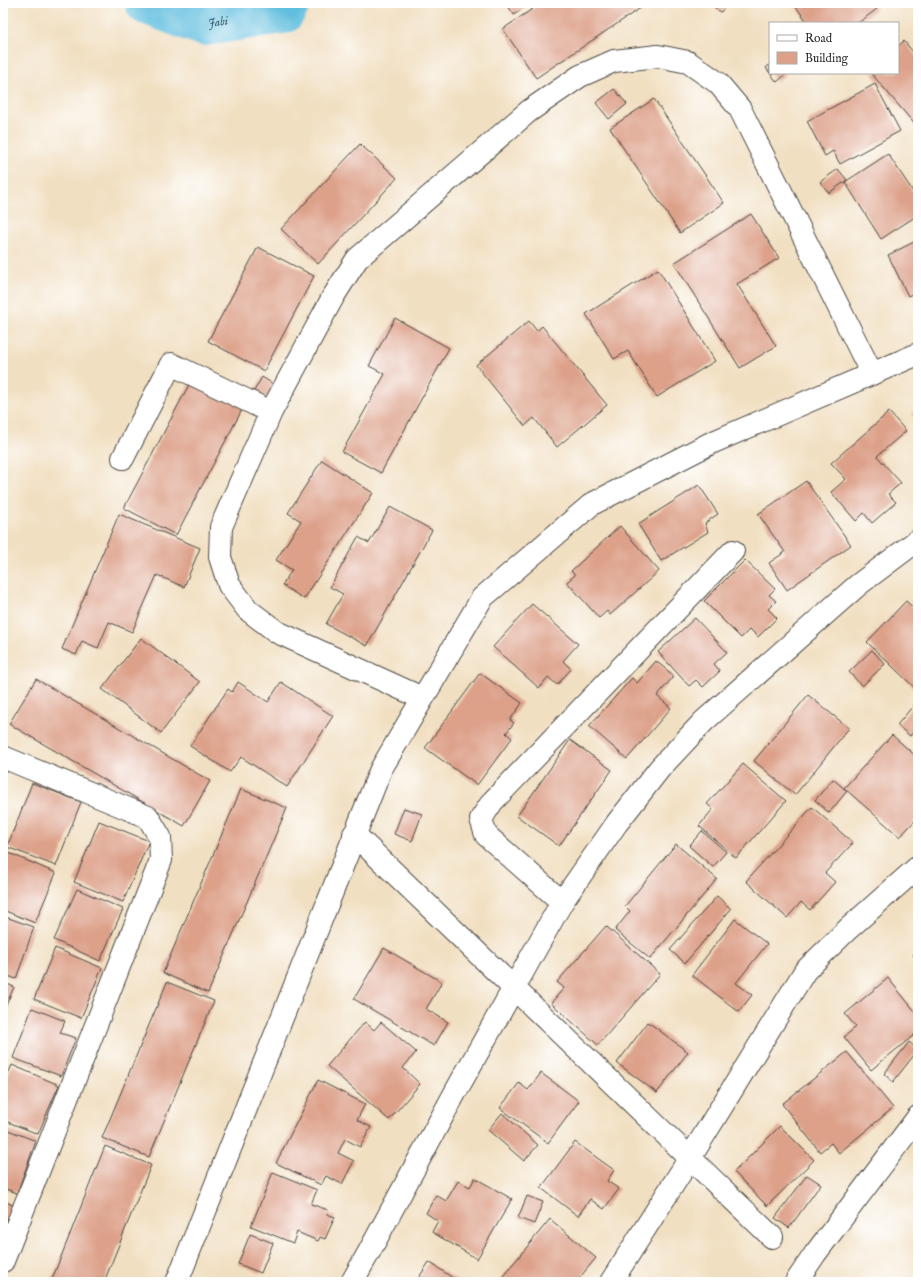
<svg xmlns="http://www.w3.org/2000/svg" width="921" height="1285" font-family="'IM FELL English',serif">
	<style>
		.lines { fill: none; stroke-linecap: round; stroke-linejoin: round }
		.river { stroke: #60bede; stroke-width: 44 }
		.building { fill: #dda18a }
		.minor-casing { stroke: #494642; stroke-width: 24 }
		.minor { stroke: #fff; stroke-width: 22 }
		.labels { text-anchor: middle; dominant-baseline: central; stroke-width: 3; stroke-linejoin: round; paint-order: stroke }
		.water-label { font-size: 12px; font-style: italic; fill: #3e5e6a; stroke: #fff }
	</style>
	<rect width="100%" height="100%" fill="#fff"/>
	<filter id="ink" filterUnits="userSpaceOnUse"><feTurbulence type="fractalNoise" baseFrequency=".025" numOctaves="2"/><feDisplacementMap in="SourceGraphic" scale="8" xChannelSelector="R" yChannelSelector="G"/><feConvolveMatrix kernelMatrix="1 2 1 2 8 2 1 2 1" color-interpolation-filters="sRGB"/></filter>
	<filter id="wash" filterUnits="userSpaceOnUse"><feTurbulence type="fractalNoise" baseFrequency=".012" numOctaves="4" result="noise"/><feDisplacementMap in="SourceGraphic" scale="16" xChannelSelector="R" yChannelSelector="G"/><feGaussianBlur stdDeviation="0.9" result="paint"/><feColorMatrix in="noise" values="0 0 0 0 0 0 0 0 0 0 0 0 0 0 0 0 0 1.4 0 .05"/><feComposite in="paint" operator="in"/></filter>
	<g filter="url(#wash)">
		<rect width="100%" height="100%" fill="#f1dfc1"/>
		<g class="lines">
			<!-- river -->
			<path class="river" id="s1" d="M147,3l56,21 80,-12 5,-9"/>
		</g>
		<g id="blocks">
			<!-- building -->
			<path class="building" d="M506,3h24l-16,12z
				M541,3h107l-112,75 -33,-49z
				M708,3h19l-6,9z
				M793,3h79l5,6 -19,14h-50z
				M904,41l14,17v70l-47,-55h27v-27z
				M770,64v9h17l-10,9 -11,-14z
				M875,84l25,47 -60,33 -7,-13 -8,5 -18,-35z
				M614,89l13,15 -18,15 -13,-16z
				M654,99l70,104 -44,30 -70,-105z
				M360,144l37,34 -79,86 -37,-35z
				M888,154l30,45v16l-37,24 -36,-57z
				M838,169l9,11 -18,13 -9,-11z
				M751,214l28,44 -42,26 39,62 -36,22 -66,-105z
				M918,240v51l-10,5 -20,-41z
				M258,247l56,29 -50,95 -56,-30z
				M658,269l57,92 -58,36 -29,-46 -14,8 -28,-45z
				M395,318l54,30 -68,125 -39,-21 43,-78 -16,-8z
				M529,321l8,10 5,-5 65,79 -50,42 -23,-29 -9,8 -49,-61z
				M262,377l13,8 -7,14 -14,-8z
				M192,379l52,27 -68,129 -52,-27z
				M918,409v12l-6,-7z
				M889,412l17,19 -29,25 24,27 -13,11 8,8 -24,21 -8,-10 -8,8 -25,-29 15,-13 -15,-16z
				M322,460l51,33 -69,106 -22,-14 10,-15 -16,-10 25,-39 -13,-8z
				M806,481l45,64 -64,45 -18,-27 16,-11 -27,-38z
				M699,485l19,29 -13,9 3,9 -47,29 -23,-37z
				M390,507l42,23 -65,116 -41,-22 17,-30 -13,-7 28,-50 11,6z
				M119,514l81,34 -16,39 -27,-12 -25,57 -23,-10 -11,26 -16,-7 -6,14 -14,-6z
				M620,526l39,45 -49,44 -3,-4 -8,7 -32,-36 8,-7 -4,-4z
				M745,560l30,29 -6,6 7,6 -8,8 9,9 -19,19 -8,-8 -9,9 -37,-37z
				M906,601l12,11v79l-51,-49z
				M532,604l46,40 -15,17 8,8 -14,16 -9,-8 -9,11 -46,-41z
				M695,618l32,34 -13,12 6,7 -17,16 -7,-7 -7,6 -31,-34z
				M141,638l59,44 -39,51 -59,-44z
				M872,650l13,14 -23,22 -13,-14z
				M656,661l18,15 -17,20 14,12 -44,51 -38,-33 43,-48 5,5z
				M480,673l42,30 -12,17 4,3 -8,10 6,5 -35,47 -52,-37z
				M36,679l174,102 -26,45 -175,-102z
				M238,682l30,20 13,-20 52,34 -46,71 -46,-30 -11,15 -40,-26 38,-57 4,3z
				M808,695l41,33 -54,67 -41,-34z
				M918,700v27l-8,9 -13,-11z
				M892,735l26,23v59l-18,20 -56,-49z
				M570,740l42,30 -53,76 -42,-30z
				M743,764l43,37 -50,57 -37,-32 14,-17 -6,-5z
				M833,779l14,12 -18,22 -14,-13z
				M32,783l49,19 -25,64 -49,-19z
				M241,789l46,19 -79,185 -45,-20z
				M812,807l41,36 -28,30 10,9 -25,28 -9,-8 -14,16 -41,-37z
				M404,808l18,6 -10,27 -18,-7z
				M99,821l50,20 -26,61 -49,-20z
				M702,831l24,21 -13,15 -24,-21z
				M676,844l41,35 -67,80 -35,-29 15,-19 -5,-5z
				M9,853l47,20 -21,50 -32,-13v-43z
				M77,889l46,20 -23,52 -46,-21z
				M717,896l14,13 -46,54 -15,-13z
				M3,916l31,11 -18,52 -13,-5z
				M735,919l32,25 -31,39 16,12 -13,17 -47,-37z
				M606,926l54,48 -62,71 -47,-42 13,-15 -7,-6z
				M55,948l47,20 -21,50 -47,-19z
				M384,948l58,34 -16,27 22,13 -14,24 -80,-47z
				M918,951v11l-5,-7z
				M888,978l30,37v17l-47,38 -27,-33 12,-10 -11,-13z
				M3,982l11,5 -11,25z
				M167,982l47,19 -65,156 -47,-19z
				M32,1008l33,13 -5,12 16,5 -15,38 -48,-18z
				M365,1022l9,8 7,-8 35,30 -13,16 17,16 -31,36 -62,-54z
				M648,1022l40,30 -31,41 -40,-30z
				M909,1042l9,8 -25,32 -9,-8z
				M847,1052l46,56 -54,45 -8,-10 -11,9 -38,-48z
				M12,1065l47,20 -21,49 -35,-14v-34z
				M541,1073l38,28 -31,42 -48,-35 19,-25 9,7z
				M318,1080l47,24 -8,16 14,7 -11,20 -15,-8 -7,14 16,8 -12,23 -16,-8 -5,9 -45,-22z
				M502,1113l36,32 -14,16 -36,-31z
				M780,1126l34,34 -47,46 -33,-34z
				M3,1128l33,13 -19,52 -14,-5z
				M575,1142l39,28 -7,11 12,8 -15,20 -14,-10 -12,17 -37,-28z
				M105,1146l46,19 -47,117h-53z
				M273,1172l44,18 -6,14 17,6 -1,4 8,3 -10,22 -5,-2 -2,4 -21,-9 -4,11 -42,-17z
				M807,1175l14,9 -32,44 -14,-10z
				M475,1178l37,21 -35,60 -45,-27 6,-11 -12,-8 10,-18 10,6 12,-20 12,6z
				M527,1196l16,6 -9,22 -16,-6z
				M3,1200l15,8 -15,25z
				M550,1219l46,39 -20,24h-78z
				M250,1234l23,9 -12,30 -23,-9z
				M429,1262l30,20h-43z"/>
		</g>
	</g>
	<g filter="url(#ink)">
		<use href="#blocks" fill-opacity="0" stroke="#494642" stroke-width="1"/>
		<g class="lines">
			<!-- minor casing -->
			<g class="minor-casing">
				<path id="minor" d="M123,458l48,-94 100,48
					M422,698l-145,-66 -29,-22 -19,-25 -9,-28 1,-30 50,-115 62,-115 24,-38 172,-148 51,-35 34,-15 44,-5 30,6 30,21 22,26 132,265
					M3,757l145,60 12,20 1,23 -158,401
					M354,834l418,403
					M562,902l-76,-67 -5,-16 11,-17 241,-251
					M177,1282l204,-513 101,-171 110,-94 119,-61 207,-89
					M352,1282l17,-30 87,-161 106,-189 55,-79 43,-55 44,-47 154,-136 60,-45
					M611,1282l79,-124 115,-187 43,-42 70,-62
					M796,1282l19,-28 103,-137"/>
			</g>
			<!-- minor -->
			<use href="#minor" class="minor"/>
		</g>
	</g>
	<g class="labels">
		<!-- water labels -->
		<g class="water-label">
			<text stroke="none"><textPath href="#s1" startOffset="75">Jabi</textPath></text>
		</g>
	</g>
	<!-- margin -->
	<rect width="921" height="1285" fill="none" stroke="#fff" stroke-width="16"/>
	<!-- legend -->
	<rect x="769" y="22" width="130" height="52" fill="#ffffff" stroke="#aaaaaa"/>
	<rect x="777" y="35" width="20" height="6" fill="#ffffff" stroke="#aaaaaa"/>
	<text x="805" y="42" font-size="12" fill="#2b2b2b">Road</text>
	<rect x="777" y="52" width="20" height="12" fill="#dda18a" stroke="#aaaaaa"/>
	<text x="805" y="62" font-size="12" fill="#2b2b2b">Building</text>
</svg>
